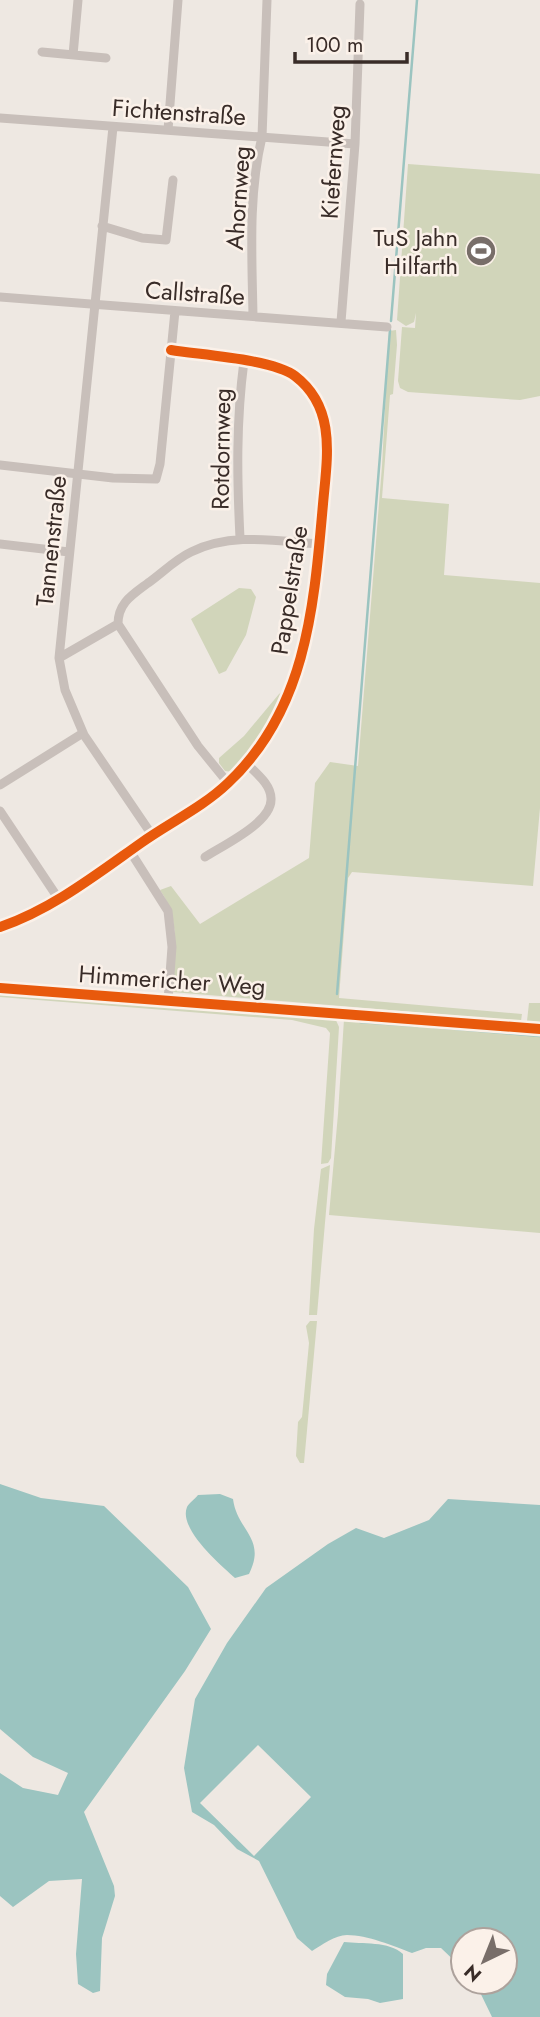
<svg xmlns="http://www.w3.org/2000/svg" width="540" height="2017" font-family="Jost,sans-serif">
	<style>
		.green { fill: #d1d5ba }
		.water { fill: #9bc4c0; fill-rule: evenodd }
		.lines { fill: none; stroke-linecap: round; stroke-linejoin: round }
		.stream { stroke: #9bc4c0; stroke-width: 2.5 }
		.minor { stroke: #c8bfba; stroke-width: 9 }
		.tertiary { stroke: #c8bfba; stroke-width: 10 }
		.cycleway-casing { stroke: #fbf1e9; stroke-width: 15 }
		.cycleway { stroke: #e8590c; stroke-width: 10 }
		.labels { text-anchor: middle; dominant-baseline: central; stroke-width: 5; stroke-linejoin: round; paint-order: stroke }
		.street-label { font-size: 24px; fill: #392c28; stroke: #fbf1e9 }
		.poi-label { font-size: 24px; fill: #392c28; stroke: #fbf1e9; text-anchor: end }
	</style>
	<rect width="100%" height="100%" fill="#eee8e2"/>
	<!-- green -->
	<path class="green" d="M408,164l132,10v222l-20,4 -112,-8 -8,-4 -2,-7 4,-54 13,1 1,-15 -2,9 -8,4 -9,-6z
		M396,330l1,15 -4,49 -3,1 -8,103 67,6 -5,71 96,8v225l-7,78 -181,-14 -4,6 -9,120 183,16 -1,7 -349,-29c2,-36 10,-71 -12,-102l11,-4 29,38 109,-66 6,-75 15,-21 28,4 24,-300 7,-135z
		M239,588l12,1 5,8 -10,38 -20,36 -7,3 -28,-55z
		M287,688l1,3 -27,48 -28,33 -8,-1 -6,-8v-5l25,-22 35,-42z
		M0,991l335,27 4,9 -8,131 -3,5 -7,1 9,-131 -4,-5 -34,-8 -292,-23z
		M529,1003h11v19l-13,-1z
		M344,1019l196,14v200l-211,-18 9,-101z
		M330,1165l-13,150h-8l5,-86 7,-60z
		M310,1321h7l-13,142h-4l-4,-7 2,-34 4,-5 7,-74 -3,-17z"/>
	<!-- water -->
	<path class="water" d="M0,1484l41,14 63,8 84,81 23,42 -26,42 -101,141 30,74 1,10 -13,42 -2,53 -7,2 -15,-9 -2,-30 6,-75 -33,2 -36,26 -13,-11v-123l23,15 35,7 10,-22 -35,-16 -33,-28z
		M220,1494l13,5c4,32 34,39 16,75l-14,4c-14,-13 -57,-49 -48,-71 2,-4 8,-8 11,-12z
		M448,1499l92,6v512h-48l-17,-35h30v-42h-42v29l-22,-21h-15l-14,5c-18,-7 -45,-18 -65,-18 -12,0 -25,10 -35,16l-15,-13 -38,-77 -22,-12 -23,-24 -22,-13 -8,-44 11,-69 32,-56 39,-55 62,-44 28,-16 28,10 45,-18zM258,1745l53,52 -57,59 -54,-53z
		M344,1942c18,2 45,-1 59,12v45l-23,4 -12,-4 -23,-2 -19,-12 1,-11z"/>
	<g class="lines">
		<!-- stream -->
		<path class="stream" d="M391,321l26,-321
			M337,994l53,-664
			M360,1022l58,4
			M433,1027l107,9"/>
		<!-- minor -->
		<path class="minor" d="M42,52l64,6
			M73,55l5,-55
			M0,118l355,26
			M113,127l-54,531 6,32 19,45 68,100
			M168,130l10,-130
			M102,226l40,12 24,2 7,-60
			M0,297l387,30
			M253,316c-1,-59 -5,-121 9,-179l5,-137
			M341,322l14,-178 5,-140
			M0,465l113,13 43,1 4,-15 15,-153
			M240,538c-3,-61 -4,-116 4,-177
			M0,544l69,8
			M118,624l80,122 30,37
			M59,658l59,-34c0,-21 14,-29 30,-41 14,-10 28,-24 43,-31 41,-20 84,-11 127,-8
			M0,785l83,-52
			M0,811l58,87
			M130,851l38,60 4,36 -4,54
			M205,857c17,-11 66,-34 66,-57 1,-15 -15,-27 -25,-37
			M0,927c51,-17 97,-53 141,-84 28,-20 62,-36 87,-60 79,-74 86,-178 95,-279 4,-46 14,-96 -28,-128 -23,-17 -93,-21 -124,-26"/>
		<!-- tertiary -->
		<path class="tertiary" d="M0,988l540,41"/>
		<!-- cycleway casing -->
		<g class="cycleway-casing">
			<path id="cycleway" d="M0,927c51,-17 97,-53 141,-84 28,-20 62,-36 87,-60 79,-74 86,-178 95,-279 4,-46 14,-96 -28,-128 -23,-17 -93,-21 -124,-26
				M0,988l540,41"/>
		</g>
		<!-- cycleway -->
		<use href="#cycleway" class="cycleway"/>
	</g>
	<!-- icons -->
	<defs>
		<g id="stadium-disc" transform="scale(1.575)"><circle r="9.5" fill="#786e69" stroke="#fbf1e9"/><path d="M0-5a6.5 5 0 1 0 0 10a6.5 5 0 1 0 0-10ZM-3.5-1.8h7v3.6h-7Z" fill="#fff"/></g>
	</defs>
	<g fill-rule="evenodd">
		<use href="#stadium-disc" x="481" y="251"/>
	</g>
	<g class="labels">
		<!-- street labels -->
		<g class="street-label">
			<text transform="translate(179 112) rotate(4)">Fichtenstraße</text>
			<text transform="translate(333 162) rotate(-86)">Kiefernweg</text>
			<text transform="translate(238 198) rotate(-86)">Ahornweg</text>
			<text transform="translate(195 293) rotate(4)">Callstraße</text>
			<text transform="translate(221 449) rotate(-89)">Rotdornweg</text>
			<text transform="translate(51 541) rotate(-84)">Tannenstraße</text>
			<text transform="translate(289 590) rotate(-81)">Pappelstraße</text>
			<text transform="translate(172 980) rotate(4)">Himmericher Weg</text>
		</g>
		<!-- poi labels -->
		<g class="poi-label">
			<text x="458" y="237">TuS Jahn<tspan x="458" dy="28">Hilfarth</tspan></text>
		</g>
	</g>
	<!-- north arrow -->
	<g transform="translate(484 1961) rotate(223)"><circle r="33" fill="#fbf1e9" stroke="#ada29c" stroke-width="2"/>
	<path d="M0-5L12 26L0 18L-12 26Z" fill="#786e69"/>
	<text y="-10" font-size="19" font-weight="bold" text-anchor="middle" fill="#392c28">N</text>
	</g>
	<!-- scale -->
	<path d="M295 52v10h112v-10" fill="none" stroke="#392c28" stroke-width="3.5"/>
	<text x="306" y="52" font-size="21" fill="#392c28" stroke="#fbf1e9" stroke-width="5" paint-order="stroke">100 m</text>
</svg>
